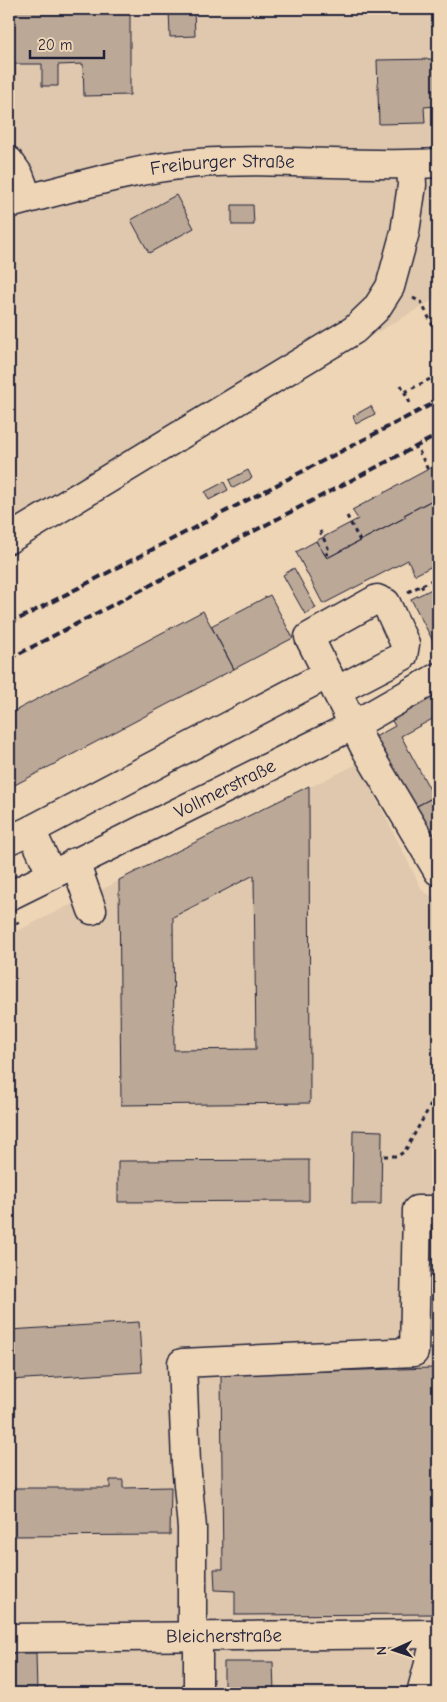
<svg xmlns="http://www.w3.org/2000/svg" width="447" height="1702" font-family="'Comic Neue',sans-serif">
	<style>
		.built { fill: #dfc8ad }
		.building { fill: #bba897; stroke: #22223b; fill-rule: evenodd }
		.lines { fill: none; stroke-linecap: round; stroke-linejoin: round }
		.minor-casing { stroke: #22223b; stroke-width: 31 }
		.path { stroke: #22223b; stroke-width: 3; stroke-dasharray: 4 4; stroke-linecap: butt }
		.minor { stroke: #eed5b6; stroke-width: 28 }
		.rail { stroke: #22223b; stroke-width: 4; stroke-dasharray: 8 4; stroke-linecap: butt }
		.labels { text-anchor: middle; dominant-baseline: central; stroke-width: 4; stroke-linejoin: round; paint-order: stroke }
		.street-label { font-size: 19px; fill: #22223b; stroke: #eed5b6 }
	</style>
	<rect width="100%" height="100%" fill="#eed5b6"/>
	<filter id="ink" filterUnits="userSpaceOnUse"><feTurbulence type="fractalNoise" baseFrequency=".02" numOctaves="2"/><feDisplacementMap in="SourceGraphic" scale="10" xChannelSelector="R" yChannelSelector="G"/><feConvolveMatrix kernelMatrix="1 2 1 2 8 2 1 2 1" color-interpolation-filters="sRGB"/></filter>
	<g filter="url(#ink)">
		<!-- built -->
		<path class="built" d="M9,9h429v288l-429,250z
			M359,763l63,127 16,11v721l-30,71h-399v-758z"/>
		<!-- building -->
		<path class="building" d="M9,9h121v86l-46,1 -1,-32 -25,1v21h-16v-22h-27v32h-6z
			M169,9h25l1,27 -25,1z
			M438,59v47l-14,1 1,16 -46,1 -2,-64z
			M176,195l18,33 -45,25 -18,-33z
			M232,205h21l1,20h-22z
			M371,406l4,8 -19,10 -3,-8z
			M438,464v33l-34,18 2,2 -79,41 -11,-17 42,-22 -6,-9z
			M248,470l4,8 -19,10 -4,-8z
			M224,482l4,8 -19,10 -4,-8z
			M438,497v66l-23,12 -7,-15 -85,44 -27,-52 20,-11 11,17 79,-41 -2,-2z
			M294,568l22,40 -11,6 -22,-39z
			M434,588l4,8v47l-3,2 -24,-46z
			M270,595l23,43 -59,31 -23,-43z
			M203,611l31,58 -225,119v-74z
			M438,687v29l-37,20 33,61 -21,11 -38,-71 20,-11 -7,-12z
			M309,786l1,317 -189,2 -2,-225zM254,875l2,174 -82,1 -1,-133z
			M438,795v47l-3,-5 -5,2 -17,-31z
			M353,1130l29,1 -1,73h-29z
			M309,1160v41l-191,1v-41z
			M139,1322l3,50 -133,8v-50z
			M432,1348h6v266l-203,1v-24l-20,-1 -1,-21h9l-2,-195 212,-6z
			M110,1480h13v8l48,-1 -1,48 -161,1v-48h101z
			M9,1653h27l1,40h-28z
			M224,1662h49l1,31h-50z"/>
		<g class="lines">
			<!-- minor casing -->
			<g class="minor-casing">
				<g id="minor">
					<path d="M9,161l10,14 9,24"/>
					<path id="s1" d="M9,204c62,-16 125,-36 189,-41 80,-6 160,5 240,0"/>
					<path d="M9,539l345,-209 22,-21 14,-22 15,-55 7,-47 -1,-20"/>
					<path d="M336,691l67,-35 2,-12 -19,-41 -9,-4 -68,38 55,109 74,125"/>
					<path d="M9,840l22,-10"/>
					<path d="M75,862l17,48"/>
					<path d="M52,875l-21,-45 297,-156"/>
					<path id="s2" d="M9,896l345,-171 84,-48"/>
					<path d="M192,1637v-109l-6,-65 -4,-100 232,-11 3,-142h21"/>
					<path d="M198,1637v56"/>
					<path id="s3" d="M9,1638l429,-4"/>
					<path d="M421,1693l16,-59"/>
				</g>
			</g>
			<!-- path -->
			<path class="path" d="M413,298l8,4 17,34
				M401,385l10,20
				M405,392l33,-17
				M419,451l9,19
				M347,516l13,25
				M320,531l9,19 -3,5
				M436,564l2,3
				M421,585l4,7
				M408,592l30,-15
				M9,927l10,-5
				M384,1156h14l7,-5 33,-59"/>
			<!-- minor -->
			<use href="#minor" class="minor"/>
			<!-- rail -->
			<path class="rail" d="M9,624l429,-223
				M9,659l429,-224"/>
		</g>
	</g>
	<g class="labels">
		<!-- street labels -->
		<g class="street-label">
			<text stroke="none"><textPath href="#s1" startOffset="218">Freiburger Straße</textPath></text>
			<text stroke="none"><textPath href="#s2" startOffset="241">Vollmerstraße</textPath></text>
			<text stroke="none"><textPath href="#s3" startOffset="215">Bleicherstraße</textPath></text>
		</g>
	</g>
	<!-- margin -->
	<rect width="447" height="1702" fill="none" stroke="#eed5b6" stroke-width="30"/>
	<rect x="15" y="15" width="417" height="1672" fill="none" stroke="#22223b" stroke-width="2" filter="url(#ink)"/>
	<!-- north arrow -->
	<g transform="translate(394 1650) rotate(267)" stroke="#eed5b6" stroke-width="4" paint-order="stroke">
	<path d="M0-4L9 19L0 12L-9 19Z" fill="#22223b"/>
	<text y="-8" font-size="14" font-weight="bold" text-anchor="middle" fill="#22223b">N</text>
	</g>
	<!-- scale -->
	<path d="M30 50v8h74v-8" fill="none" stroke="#22223b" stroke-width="2.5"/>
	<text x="38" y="50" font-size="15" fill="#22223b" stroke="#eed5b6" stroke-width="4" paint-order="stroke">20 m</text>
</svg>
